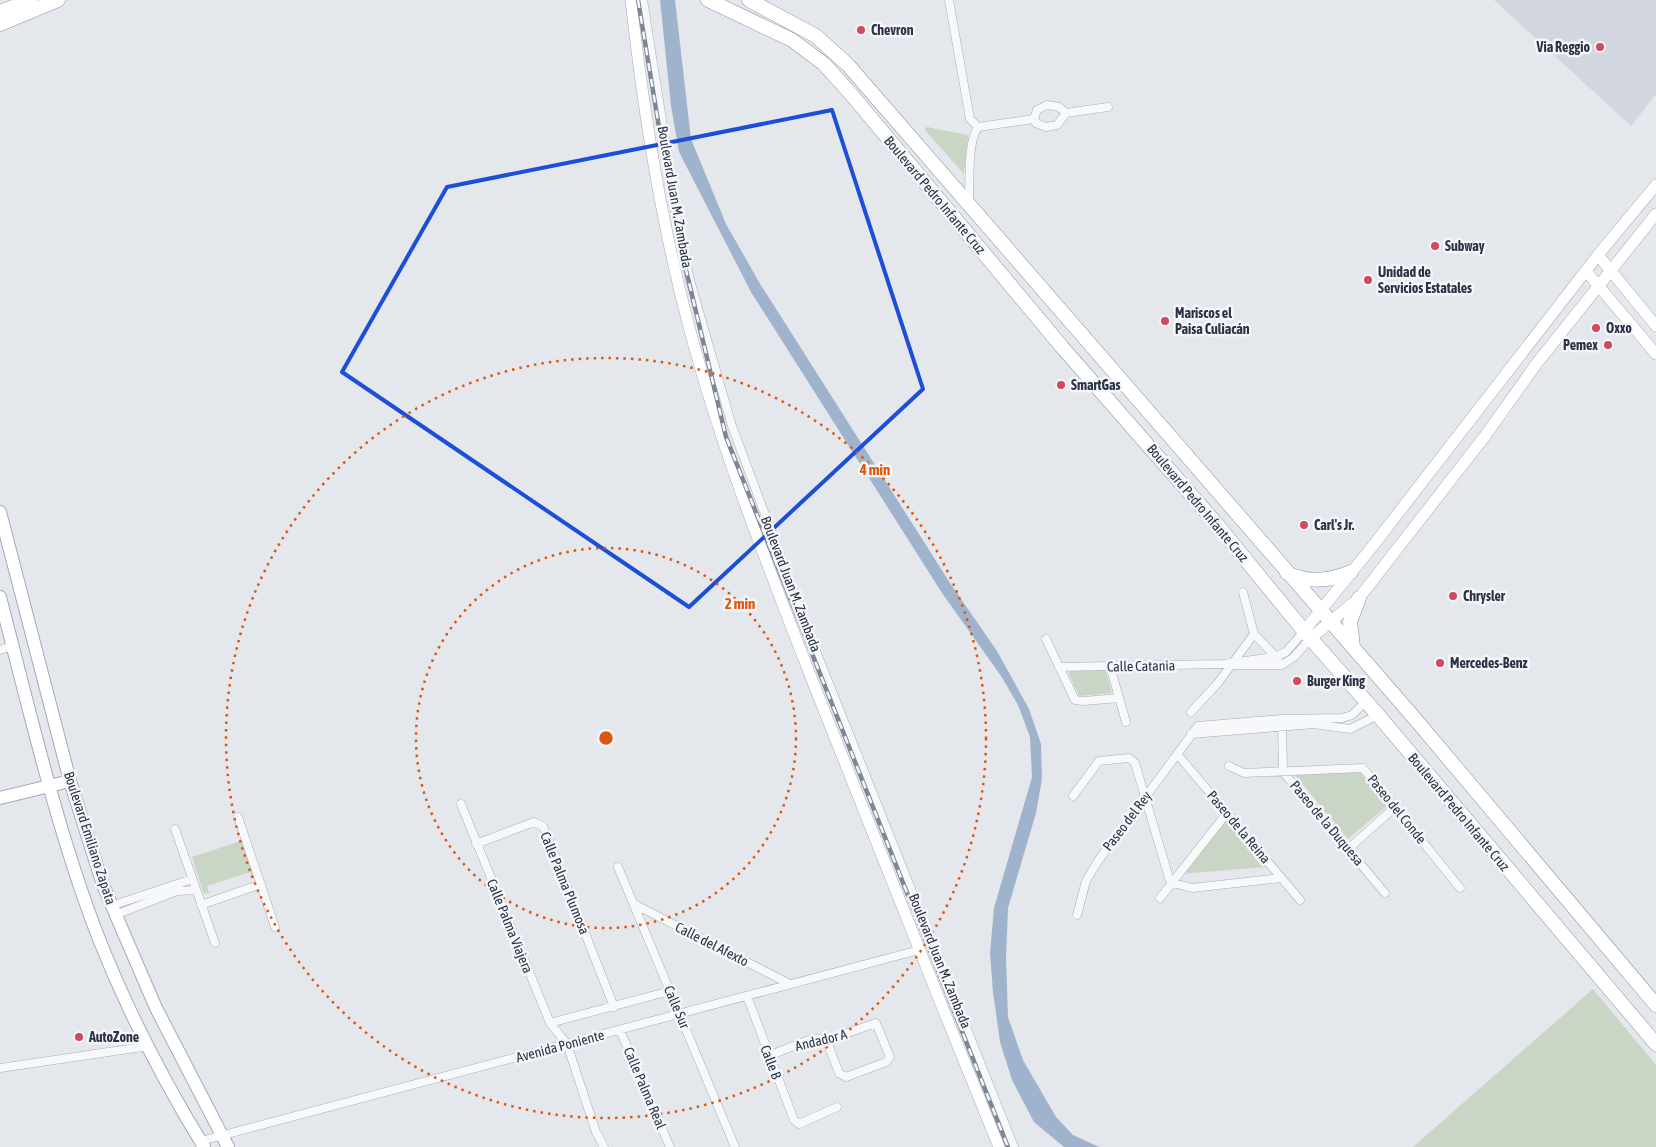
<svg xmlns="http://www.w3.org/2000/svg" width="1656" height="1147" font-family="'Asap Condensed',sans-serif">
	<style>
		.built { fill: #d2d6de }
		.green { fill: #c9d6c5 }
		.water { fill: #9fb4cc }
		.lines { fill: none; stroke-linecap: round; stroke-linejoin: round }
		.street-casing { stroke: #a9aeb7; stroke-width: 9 }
		.secondary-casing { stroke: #a9aeb7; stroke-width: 12 }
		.primary-casing { stroke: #a3abb8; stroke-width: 14 }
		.highway-casing { stroke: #8b94a3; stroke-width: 15 }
		.street { stroke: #f7f8fa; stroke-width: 8 }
		.secondary { stroke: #fff; stroke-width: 11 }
		.primary { stroke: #fff; stroke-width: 12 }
		.highway { stroke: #fff; stroke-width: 14 }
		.rail-casing { stroke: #7d8696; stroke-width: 4.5 }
		.rail { stroke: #f4f6f9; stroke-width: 2.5; stroke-dasharray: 8; stroke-linecap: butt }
		.marked { fill: none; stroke: #1d4ed8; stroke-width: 4; stroke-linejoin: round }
		.ring { fill: none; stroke: #df570f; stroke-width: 2.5; stroke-dasharray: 2.5 5 }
		.poi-dot { fill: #d1495b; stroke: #f4f6f9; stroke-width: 2 }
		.labels { text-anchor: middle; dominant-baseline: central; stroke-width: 5; stroke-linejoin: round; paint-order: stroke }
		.poi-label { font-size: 14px; font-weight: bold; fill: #2b3445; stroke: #f4f6f9; text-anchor: start }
		.street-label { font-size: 14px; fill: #2b3445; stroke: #f4f6f9 }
		.centre { fill: #df570f; stroke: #f4f6f9; stroke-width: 2.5 }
		.ring-label { font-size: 15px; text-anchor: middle; font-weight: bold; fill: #df570f; stroke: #f4f6f9; stroke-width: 5; stroke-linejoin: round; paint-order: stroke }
	</style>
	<rect width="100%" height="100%" fill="#e4e7ec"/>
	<!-- built -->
	<path class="built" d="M1494,0h162v94l-25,32z"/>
	<!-- green -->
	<path class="green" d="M927,127l41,8 -4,39 -40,-45z
		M1104,666l8,27 -33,3 -10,-22 2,-6z
		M1355,766l32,40 -39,33 -58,-70z
		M1224,819l43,48 -86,7z
		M244,840l11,37 -3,1 -2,-6 -43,14 2,7 -5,1 -12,-37z
		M1593,989l63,76v82h-243z"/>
	<!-- water -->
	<path class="water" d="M660,0h15l16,139 35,85 33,58 191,301 47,68 32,58 12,35 1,35 -6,34 -28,95 -2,50 2,59 15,43 33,57 17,18 26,12h-35l-30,-25 -22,-42 -12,-38 -7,-50 -3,-39 4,-45 38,-131 -2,-40 -12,-32 -17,-29 -59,-83 -191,-301 -72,-140 -8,-46z"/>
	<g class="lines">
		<!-- street casing -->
		<g class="street-casing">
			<path id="street" d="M643,0l36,227 11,53 42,146 84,225 198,496
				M949,0l21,119 8,8
				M1047,105l12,2 7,6 -9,12 -11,2 -10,-4 -2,-4 3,-9z
				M1066,113l42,-6
				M978,127l56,-8
				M969,204c1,-19 -2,-62 9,-77
				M1243,592l11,42 24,25
				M1046,639l29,61 9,1 35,-3
				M0,650l13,-4
				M1227,665h55l12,-8 17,-19
				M1110,666l16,56
				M1059,667l164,-3 52,-7 11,-5 18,-21
				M1191,712l27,-29 36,-49
				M1282,719l1,53 102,121
				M1191,734l123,-10 36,5 28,-14
				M1178,755l122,145
				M1229,766l15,7 119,-5 97,120
				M1073,796l26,-35 30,-3 6,5 34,115 4,5 19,5 89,-10
				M461,804l89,219 17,21 29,88 8,15
				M238,817l37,110
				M175,829l40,114
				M476,844l58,-22 9,4 71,181
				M1348,849l46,-41
				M618,867l117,280
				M1160,898l67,-85
				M634,904l156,80
				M201,905l60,-21
				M111,906l81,-27
				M115,915l62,-24 19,-1
				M1077,915l9,-34 12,-20 100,-135 84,-7 60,-1 10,-3 14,-14
				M747,996l47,124 5,4 38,-17
				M550,1023l120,-32
				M620,1030l50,117
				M768,1056l41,-16 27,-3 40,-14 14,34 -4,5 -40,15 -7,-4 -13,-34
				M0,1068l149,-22
				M201,1141l718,-191"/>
		</g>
		<!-- secondary casing -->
		<g class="secondary-casing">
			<path id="secondary" d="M631,0c12,109 29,217 57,323 33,126 81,246 128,367 60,152 121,305 183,457
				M1598,255l58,71
				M1586,271l70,83
				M1304,631l68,-84 226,-292 58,-70
				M1311,638l48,-40 126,-162 52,-73 119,-149"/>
		</g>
		<!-- primary casing -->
		<g class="primary-casing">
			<path id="primary" d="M0,512l70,269 33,104 53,123 72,139
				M0,597c29,111 56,230 97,337 29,74 66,146 107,213
				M0,798l70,-17"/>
		</g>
		<!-- highway casing -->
		<g class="highway-casing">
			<path id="highway" d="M708,0l84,40 32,24 27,30 211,253 153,175 89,109 74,84 278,329
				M749,0l67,36 32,29 568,655 240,285
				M0,12l31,-12
				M0,24l58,-24
				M1287,573c21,10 43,8 64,-1
				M1353,647l-3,-25 9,-24"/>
		</g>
		<!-- street -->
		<use href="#street" class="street"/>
		<!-- secondary -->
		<use href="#secondary" class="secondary"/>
		<!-- primary -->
		<use href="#primary" class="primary"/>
		<!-- highway -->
		<use href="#highway" class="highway"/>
		<!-- rail casing -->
		<g class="rail-casing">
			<path id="rail" d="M638,0l37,224 51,213 282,710"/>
		</g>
		<!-- rail -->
		<use href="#rail" class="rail"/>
	</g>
	<!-- marked area -->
	<path class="marked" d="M832,110l91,279 -234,218 -347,-235 105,-185z"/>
	<!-- distance rings -->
	<g class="ring">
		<circle cx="606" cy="738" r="190"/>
		<circle cx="606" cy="738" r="380"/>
	</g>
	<!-- markers -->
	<g class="poi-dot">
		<circle cx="861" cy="30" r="5"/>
		<circle cx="1600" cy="47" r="5"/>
		<circle cx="1435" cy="246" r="5"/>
		<circle cx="1368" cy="280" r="5"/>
		<circle cx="1165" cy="321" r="5"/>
		<circle cx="1596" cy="328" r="5"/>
		<circle cx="1608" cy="345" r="5"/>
		<circle cx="1061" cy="385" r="5"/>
		<circle cx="1304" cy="525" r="5"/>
		<circle cx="1453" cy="596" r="5"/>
		<circle cx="1440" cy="663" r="5"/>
		<circle cx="1297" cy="681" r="5"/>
		<circle cx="79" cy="1037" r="5"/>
	</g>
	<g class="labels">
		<!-- poi labels -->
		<g class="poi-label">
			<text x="871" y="30">Chevron</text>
			<text x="1590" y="47" text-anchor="end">Via Reggio</text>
			<text x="1445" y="246">Subway</text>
			<text x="1378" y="272">Unidad de<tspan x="1378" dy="16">Servicios Estatales</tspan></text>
			<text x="1175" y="313">Mariscos el<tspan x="1175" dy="16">Paisa Culiacán</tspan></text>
			<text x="1606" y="328">Oxxo</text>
			<text x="1598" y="345" text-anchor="end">Pemex</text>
			<text x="1071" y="385">SmartGas</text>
			<text x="1314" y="525">Carl's Jr.</text>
			<text x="1463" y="596">Chrysler</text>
			<text x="1450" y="663">Mercedes-Benz</text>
			<text x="1307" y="681">Burger King</text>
			<text x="89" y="1037">AutoZone</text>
		</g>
		<!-- street labels -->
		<g class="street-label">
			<text transform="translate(935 195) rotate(50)">Boulevard Pedro Infante Cruz</text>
			<text transform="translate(675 197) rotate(80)">Boulevard Juan M. Zambada</text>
			<text transform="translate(1198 503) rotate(50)">Boulevard Pedro Infante Cruz</text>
			<text transform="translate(791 584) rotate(69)">Boulevard Juan M. Zambada</text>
			<text transform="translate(1141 666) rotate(-1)">Calle Catania</text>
			<text transform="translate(1397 809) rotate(51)">Paseo del Conde</text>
			<text transform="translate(1459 812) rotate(50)">Boulevard Pedro Infante Cruz</text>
			<text transform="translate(1127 821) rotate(-53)">Paseo del Rey</text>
			<text transform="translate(1327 823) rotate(50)">Paseo de la Duquesa</text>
			<text transform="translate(1239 827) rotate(50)">Paseo de la Reina</text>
			<text transform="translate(90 838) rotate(72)">Boulevard Emiliano Zapata</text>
			<text transform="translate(565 883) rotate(68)">Calle Palma Plumosa</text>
			<text transform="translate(510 926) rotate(68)">Calle Palma Viajera</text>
			<text transform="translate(712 944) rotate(27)">Calle del Afexto</text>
			<text transform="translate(940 961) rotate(68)">Boulevard Juan M. Zambada</text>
			<text transform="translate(677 1007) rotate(67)">Calle Sur</text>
			<text transform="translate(821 1040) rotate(-14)">Andador A</text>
			<text transform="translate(560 1046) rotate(-15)">Avenida Poniente</text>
			<text transform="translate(771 1062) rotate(69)">Calle B</text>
			<text transform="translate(645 1088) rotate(67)">Calle Palma Real</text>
		</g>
	</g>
	<circle cx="606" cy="738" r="8" class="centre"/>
	<g class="ring-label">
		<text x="875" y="475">4 min</text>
		<text x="740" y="609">2 min</text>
	</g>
</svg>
